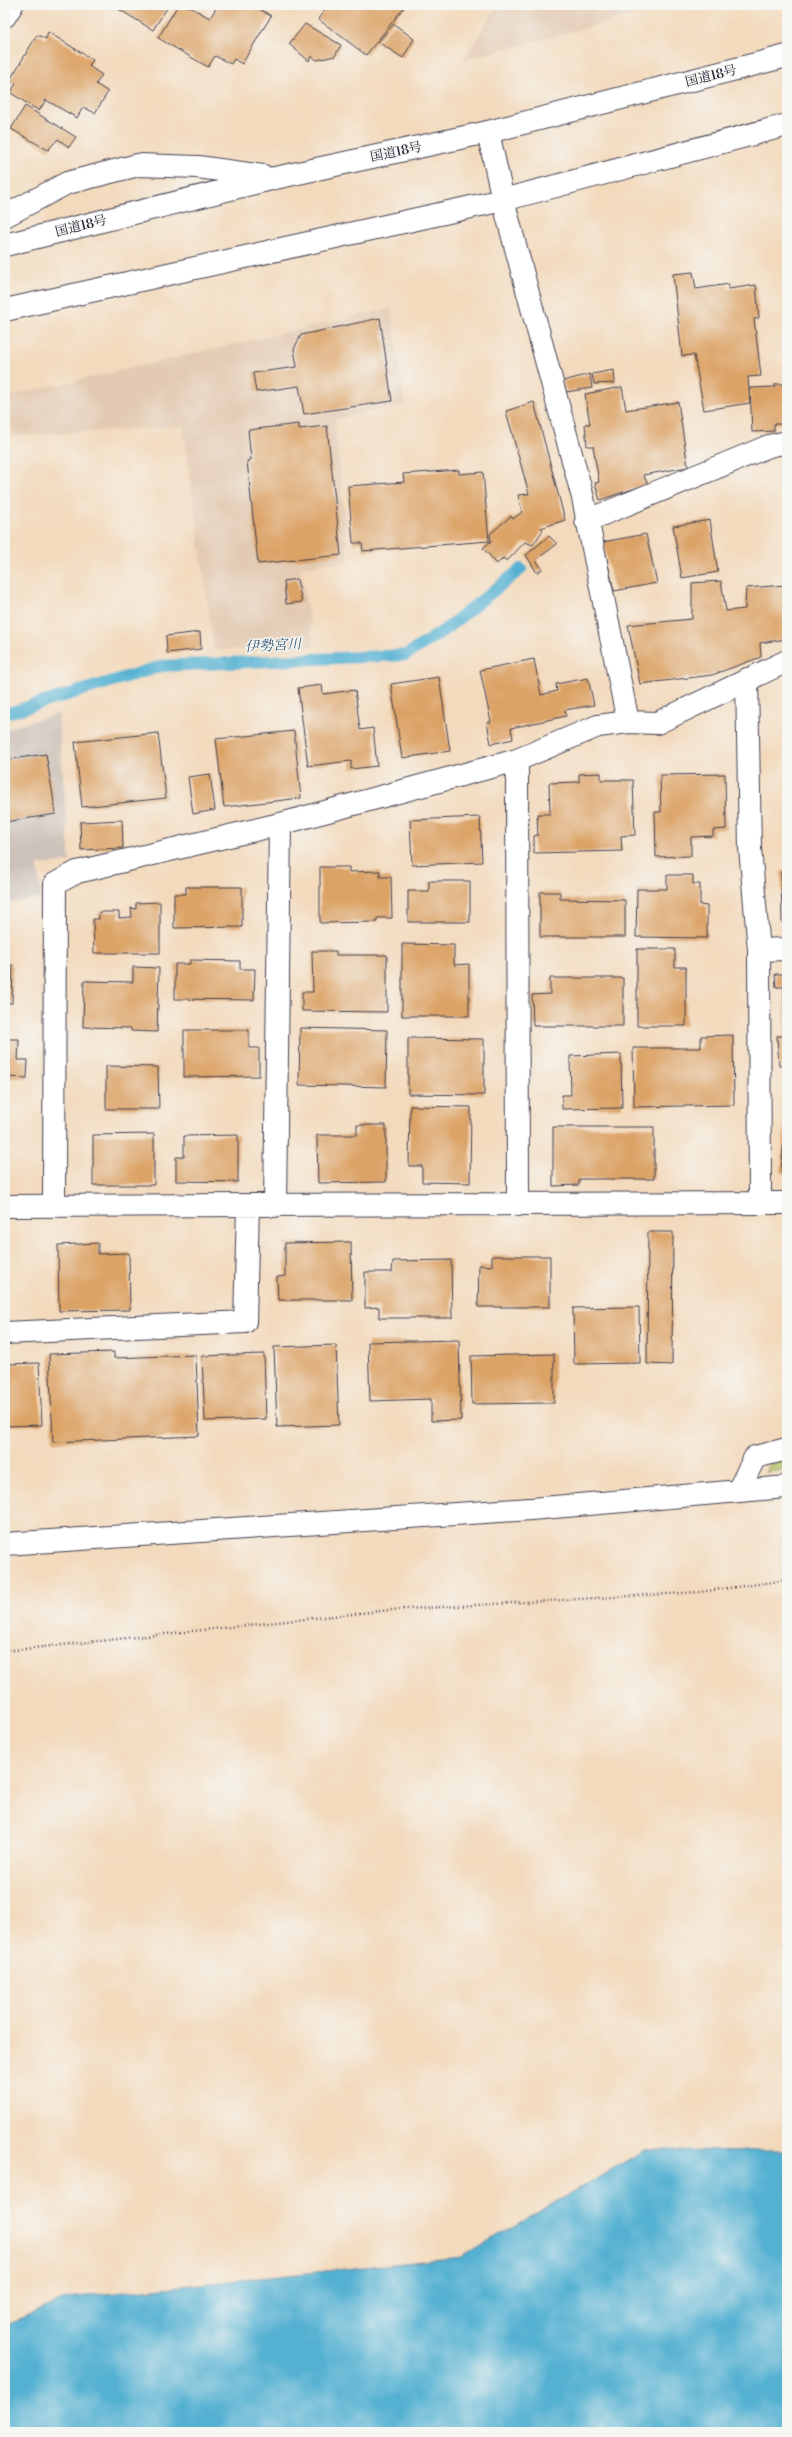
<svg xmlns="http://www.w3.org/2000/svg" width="792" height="2437" font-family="'Libre Bodoni','Noto Serif JP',serif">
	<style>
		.built { fill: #e3cbb3 }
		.industrial { fill: #cdc2b9 }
		.green { fill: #b2bf61; stroke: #6a704e }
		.water { fill: #54b1d2; stroke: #3b6a86 }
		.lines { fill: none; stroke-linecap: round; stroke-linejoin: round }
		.stream { stroke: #54b1d2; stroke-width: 12 }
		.building { fill: #dca366 }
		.street-casing { stroke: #413e4e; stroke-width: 24 }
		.secondary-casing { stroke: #413e4e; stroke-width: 24 }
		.highway-casing { stroke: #413e4e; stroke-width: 24 }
		.path { stroke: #413e4e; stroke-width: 2.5; stroke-dasharray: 1 3; stroke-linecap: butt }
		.street { stroke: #fff; stroke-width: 22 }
		.secondary { stroke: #fff; stroke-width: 22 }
		.highway { stroke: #fff; stroke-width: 22 }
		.labels { text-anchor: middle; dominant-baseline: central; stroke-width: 3; stroke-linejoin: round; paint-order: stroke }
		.street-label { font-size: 13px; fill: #22223b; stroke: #f6f6f2 }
		.water-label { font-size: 14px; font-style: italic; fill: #365b77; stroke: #f6f6f2 }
	</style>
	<rect width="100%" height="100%" fill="#f6f6f2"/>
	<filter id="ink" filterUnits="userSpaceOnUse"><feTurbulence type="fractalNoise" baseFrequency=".025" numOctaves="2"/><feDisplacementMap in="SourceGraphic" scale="8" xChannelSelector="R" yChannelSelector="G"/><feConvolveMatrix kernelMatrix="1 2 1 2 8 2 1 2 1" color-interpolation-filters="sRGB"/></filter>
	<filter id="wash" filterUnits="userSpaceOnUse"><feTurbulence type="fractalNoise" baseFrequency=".012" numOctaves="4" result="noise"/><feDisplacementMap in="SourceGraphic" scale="16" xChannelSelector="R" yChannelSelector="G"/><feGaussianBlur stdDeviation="0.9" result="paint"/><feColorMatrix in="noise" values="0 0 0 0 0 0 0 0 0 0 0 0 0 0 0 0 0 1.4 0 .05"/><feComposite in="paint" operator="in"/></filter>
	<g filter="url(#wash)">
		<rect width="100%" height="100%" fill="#f3dabd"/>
		<!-- built -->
		<path class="built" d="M497,5h174l-207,55z
			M391,308l14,97 -70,14 13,142 -48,6 14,79 -100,4 -31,-224 -169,10 -9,-39z"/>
		<!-- industrial -->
		<path class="industrial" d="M58,714l12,148 -32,3 3,33 -36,6v-175z"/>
		<!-- green -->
		<path class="green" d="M787,1460v10l-21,2 2,-7z"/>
		<!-- water -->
		<path class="water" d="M645,2150l142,1v281h-782v-107l62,-27 394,-41z"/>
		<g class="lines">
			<!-- stream -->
			<path class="stream" d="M5,714l157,-48 244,-11 37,-24 78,-62"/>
		</g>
		<g id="blocks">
			<!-- building -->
			<path class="building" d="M112,5h57l-16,25z
				M178,5h8l24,13 8,-13h35l18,11 -29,48 -8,-5 -3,5 -16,-8 -7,11 -50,-29z
				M324,5h82l-40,50 -48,-36 9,-12z
				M305,24l36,21 -6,11 -18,4 -6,-4 -2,5 -20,-17z
				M394,24l20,15 -11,19 -25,-16z
				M48,32l45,28 -4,6 13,9 -6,9 12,8 -13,21 -12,-6 -6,11 -31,-18 -7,11 -28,-18 5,-10 -6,-3 27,-45 9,4z
				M25,106l51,31 -7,10 -11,-8 -10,11 -37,-21z
				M693,272l3,17 33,-5 -1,5 28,-4 3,33 -5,1 7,57 -13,1 2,26 -46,7 -10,-55 -12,1 -9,-82z
				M380,318l12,83 -88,13 -5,-28 -43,6 -3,-19 44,-6 -3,-18 7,-14z
				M614,370l1,13 -21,1 -2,-10z
				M590,374l2,14 -26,4 -3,-11z
				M775,384h12v40h-13v7l-22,1 -2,-44 25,-1z
				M622,387l4,23 52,-8 10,65 -45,8 5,9 -48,16 -5,-17 4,-1 -6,-36h-6l-2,-22h5l-5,-30z
				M534,402l31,118 -24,8 2,2 -10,15 -8,-3 -18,19 -4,-3 -6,6 -14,-16 8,-7 -1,-7 21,-18 2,3 9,-7 -4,-17 11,-1 -23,-83z
				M299,424v5l28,-3 14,129 -83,9 -11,-103 4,-1 -3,-30z
				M459,470v4l24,-2 6,69 -126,10 -1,-8h-9l-5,-57 56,-4 -1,-8z
				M710,520l8,52 -36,6 -9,-52z
				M646,534l11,49 -43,8 -11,-49z
				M549,536l8,8 -21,16 6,9 -5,4 -11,-18z
				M297,579l5,23 -16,2 -2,-23z
				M721,581l5,30 19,-2 1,-21 41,-3v54l-27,4 1,14 -49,18 -72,9 -12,-59 64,-6v-36z
				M200,632l1,17 -34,4 -1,-17z
				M534,659l7,36 16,-4 -1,-7 32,-6 6,27 -29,5 1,6 -55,12 2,11 -22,5 -4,-22h4l-11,-52z
				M439,677l11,74 -48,7 -11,-74z
				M322,685l1,9 32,-4 5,40 13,-2 4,38 -26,3v-8l-43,5 -10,-78z
				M294,731l7,67 -77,9 -8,-68z
				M158,733l8,65 -84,9 -7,-65z
				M46,754l10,60 -51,8v-62z
				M601,773v7h32l2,55 -14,1 1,15 -88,2v-17l4,-1 -1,-21h13l-1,-31 30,-1v-8z
				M210,774l5,36 -22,4 -5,-37z
				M725,774l1,55 -13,1v6l-22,1v19l-35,1 -1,-45h6l-1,-37z
				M480,817l2,45 -70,3 -2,-45z
				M122,820l1,28 -42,2 -1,-28z
				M320,867h29v5l31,-1v6h11l1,41h-15v4l-57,1z
				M781,871h6v52h-5z
				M667,875h26v9h7v21l7,1v32l-71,-1 1,-48h30z
				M429,881h41v41h-62v-31h21z
				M186,887h56v40l-68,1v-34h12z
				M540,892h20v7l65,1v37h-85z
				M160,902v51h-66l-1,-34h6v-7h20v6l13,-1 -1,-9 5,1v-6z
				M402,944l52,1v20l15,-1v52h-67z
				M637,949h38v18h11v59h-49z
				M312,951h24v4h51v57l-85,-1v-19h11z
				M190,960l50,1v8h15l-1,31 -79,-1v-35h15z
				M5,965h8l-1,38h-7z
				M133,967l26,1 -2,64 -26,-1v-3l-48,-1 1,-46 49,1z
				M775,974h12v92h-8l-2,-30h8l-1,-49h-8z
				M550,978h73v48h-90l-1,-31 18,-1z
				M300,1028l87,2 -1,57 -87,-2z
				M184,1030h65v18h10v28l-75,1z
				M733,1035l1,70 -100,2 -1,-59h68v-12z
				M408,1038l76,1v56l-76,-1z
				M5,1039h14l-1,21h10l-1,18 -20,-1v17h-2z
				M621,1054l1,54 -60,1v-14h9l-1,-39z
				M106,1066l52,1 1,42h-53z
				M410,1106l61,1 -1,76 -48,-1v-16h-13z
				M786,1112h1v61h-6z
				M357,1125h29v57l-68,1 -1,-48h40z
				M553,1127h101v52h-75v6l-26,1z
				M154,1134v51h-61v-50z
				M238,1135v47l-62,-1v-24h8v-21z
				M5,1152h2v31h-2z
				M648,1232h25l-1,133 -25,-1z
				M351,1242l1,58h-74l-1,-23 8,-1v-33z
				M98,1243v11l31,-1 1,57 -71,1 -1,-66z
				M492,1256h58v51h-72l1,-42 13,1z
				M451,1260l1,58h-73v-11l-14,1v-36h27l1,-11z
				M639,1307l1,56 -66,1 -1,-56z
				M459,1340l2,80 -30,1v-22l-61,2 -2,-59z
				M336,1345l3,80 -62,2 -3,-80z
				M114,1352v6l82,-3 3,81 -146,6 -4,-88z
				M264,1354l2,65 -61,2 -3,-65z
				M554,1354v49l-82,1 -1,-48z
				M39,1363l3,62 -37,1v-62z"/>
		</g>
	</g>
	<g filter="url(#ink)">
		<use href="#blocks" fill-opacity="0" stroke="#413e4e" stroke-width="1"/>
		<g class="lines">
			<!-- street casing -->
			<g class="street-casing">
				<path id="street" d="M488,132l15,68 80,298 45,224
					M586,521l183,-75 18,-4
					M747,679l3,169 9,102 1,253
					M517,760l1,445
					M759,950l28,-1
					M5,1206l782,-3
					M54,1206l1,-322 22,-12 203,-48 237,-64 81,-34 30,-4 29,1 130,-62
					M275,1206l5,-382
					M5,1333l240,-11 3,-116
					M738,1491l17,-34 32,-8
					M5,1544l526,-35 256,-22"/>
			</g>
			<!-- secondary casing -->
			<g class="secondary-casing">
				<path id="secondary" d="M5,16l7,-11"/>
			</g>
			<!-- highway casing -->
			<g class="highway-casing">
				<path id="highway" d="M5,216l62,-33 71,-18 60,2 65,9
					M5,245l270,-67 213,-46 299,-76
					M5,310l498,-110 284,-75"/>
			</g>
			<!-- path -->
			<path class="path" d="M5,1651l385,-41 310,-18 87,-12"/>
			<!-- street -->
			<use href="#street" class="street"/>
			<!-- secondary -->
			<use href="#secondary" class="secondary"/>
			<!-- highway -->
			<use href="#highway" class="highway"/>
		</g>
	</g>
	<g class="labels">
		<!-- street labels -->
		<g class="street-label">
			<text transform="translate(711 76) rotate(-14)">国道18号</text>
			<text transform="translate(396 152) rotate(-12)">国道18号</text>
			<text transform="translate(81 226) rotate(-14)">国道18号</text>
		</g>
		<!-- water labels -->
		<g class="water-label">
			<text transform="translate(273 646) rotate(-3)">伊勢宮川</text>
		</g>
	</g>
	<!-- margin -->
	<rect width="792" height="2437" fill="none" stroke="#f6f6f2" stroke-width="20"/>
</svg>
